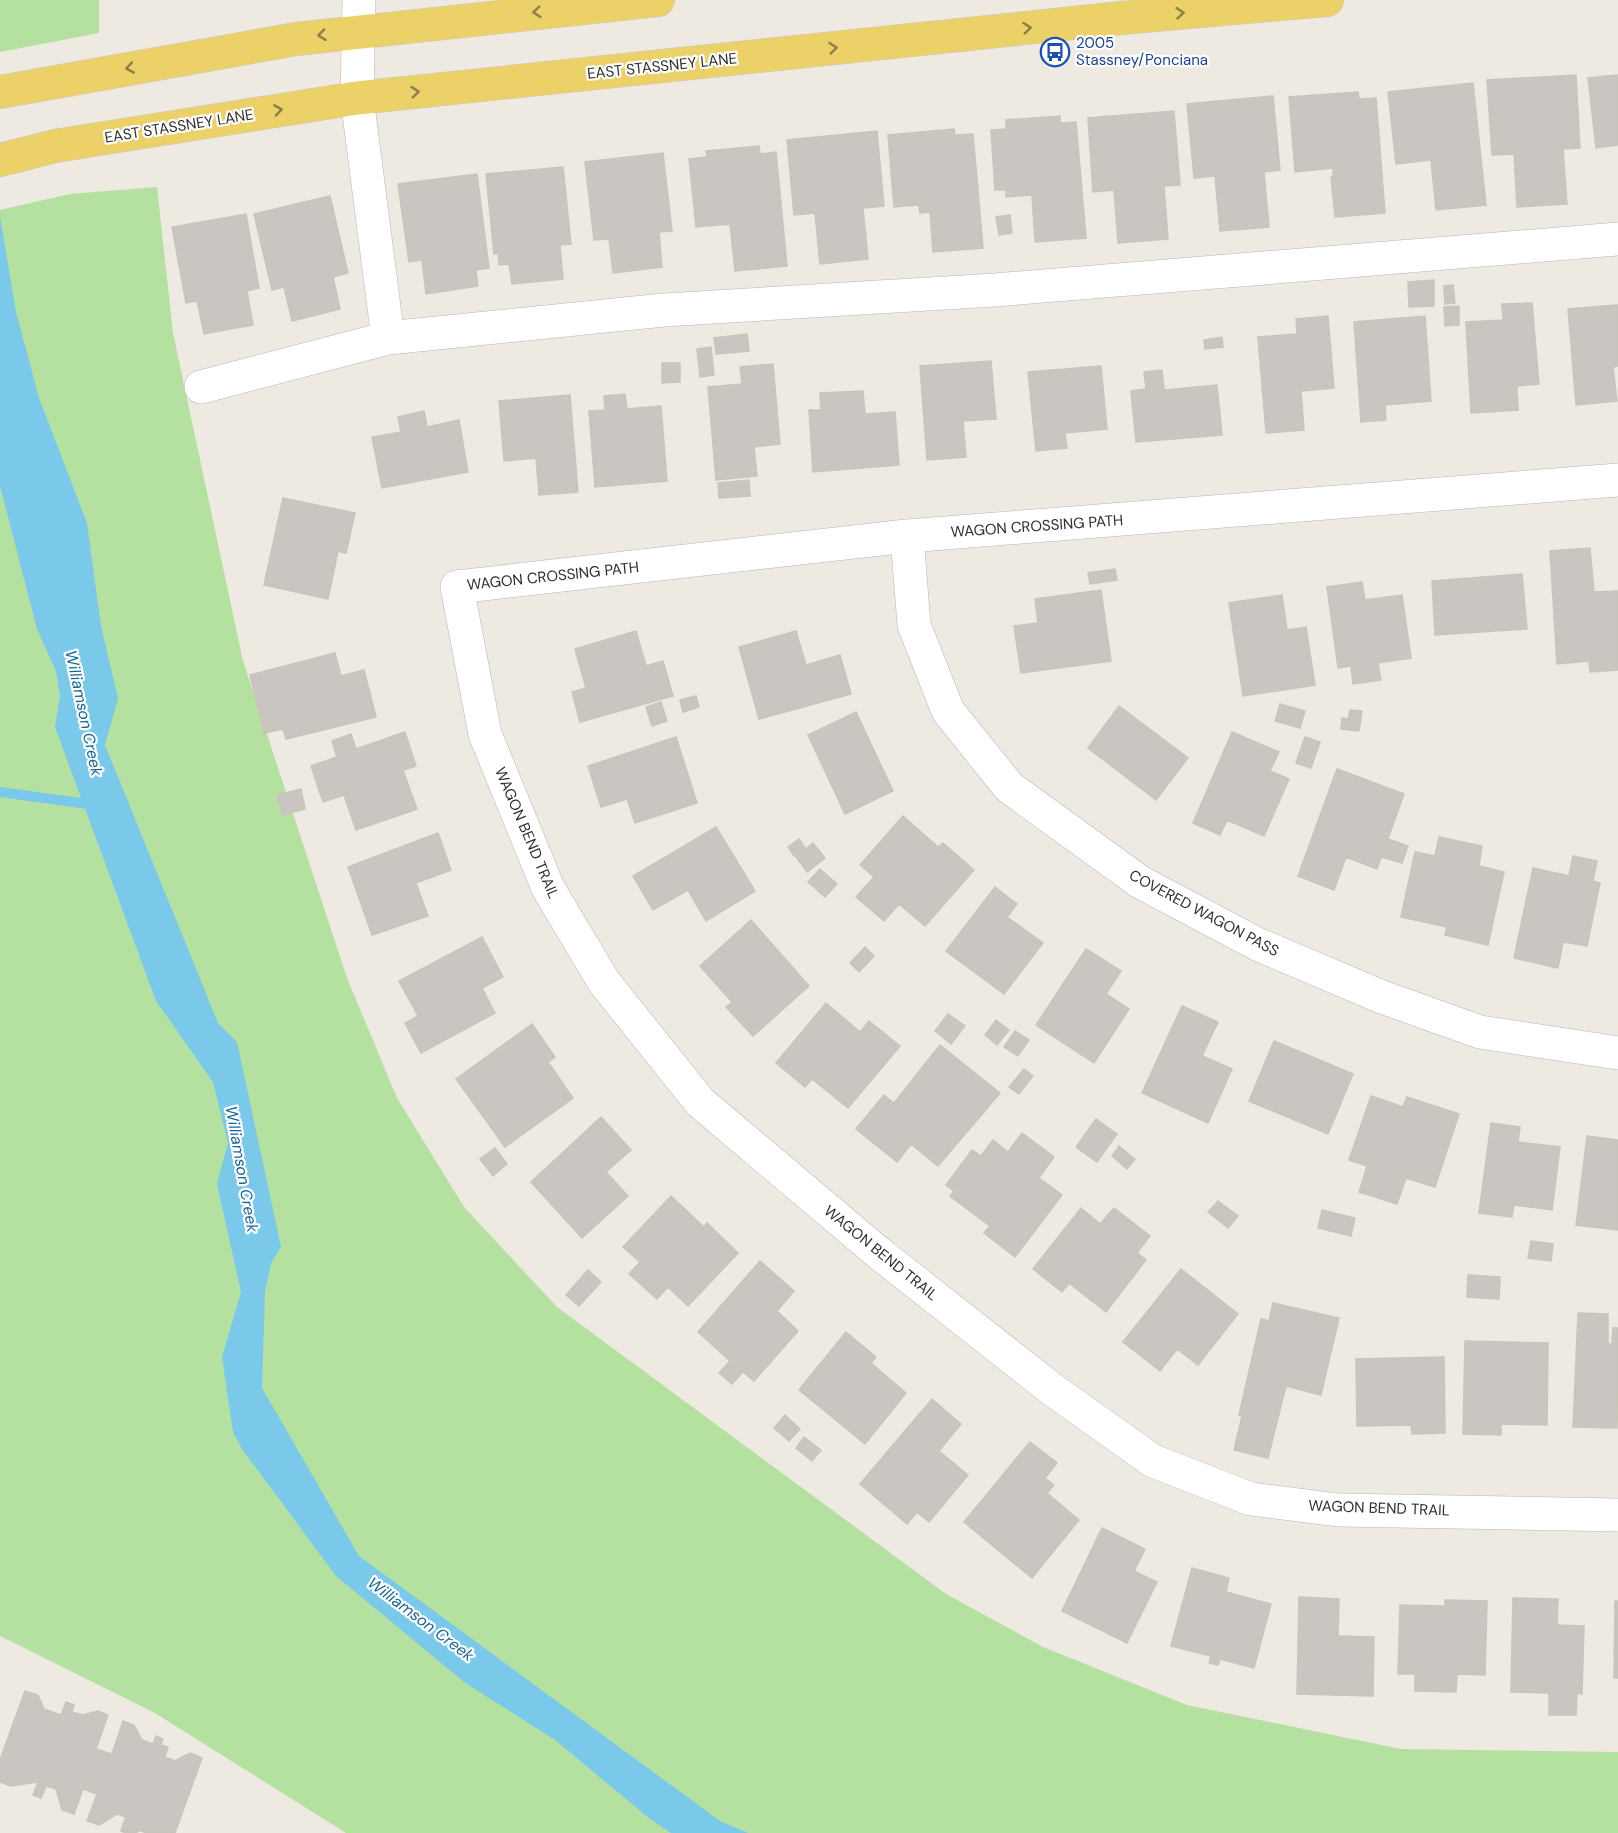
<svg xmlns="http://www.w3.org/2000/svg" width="1618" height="1833" font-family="'DM Sans',sans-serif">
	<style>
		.green { fill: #b4e1a0 }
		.water { fill: #7ac8ea }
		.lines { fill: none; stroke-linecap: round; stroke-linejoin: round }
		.stream { stroke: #7ac8ea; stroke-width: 10 }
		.building { fill: #cac5c0; stroke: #c9c5ba; stroke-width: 1.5 }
		.minor-casing { stroke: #b4b6c0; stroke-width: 34 }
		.major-casing { stroke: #c8c8c8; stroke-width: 34 }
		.minor { stroke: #fff; stroke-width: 33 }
		.major { stroke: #ebd168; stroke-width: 33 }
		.oneway { stroke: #8c7f4a }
		.labels { text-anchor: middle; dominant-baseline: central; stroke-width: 4.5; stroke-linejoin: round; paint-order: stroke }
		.transit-label { font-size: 15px; fill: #164399; stroke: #fff; text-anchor: start }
		.street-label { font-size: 15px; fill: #2d2d2d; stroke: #fff }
		.water-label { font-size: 16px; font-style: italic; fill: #14679a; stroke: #fff }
	</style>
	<rect width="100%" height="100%" fill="#eee9e1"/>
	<!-- green -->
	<path class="green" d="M0,0h99v33l-99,19z
		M157,187l16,146 70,328 104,317 50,120 67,109 93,100 389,287 97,53 144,58 214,44 217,3v81h-1272l-191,-120 -155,-77v-1426l70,-16z"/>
	<!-- water -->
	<path class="water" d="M0,216l16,96 23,86 48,125 14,103 17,72 -13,47 113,278 19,19 44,205 -10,16 -6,29 -3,96 97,168 361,265 28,12h-77l-22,-15 -94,-78 -91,-58 -128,-106 -94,-127 -9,-17 -11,-75 19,-65 -24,-108 11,-41 -15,-61 -57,-81 -101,-274 5,-31 -4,-25 -19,-42 -37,-143z"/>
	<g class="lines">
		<!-- stream -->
		<path class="stream" d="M0,792l95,13"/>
	</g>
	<!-- building -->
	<path class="building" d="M1576,75l4,73 -17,1 4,55 -50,3 -3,-53 -22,1 -5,-75z
		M1618,75v70l-22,3 -8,-70z
		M1473,83l13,122 -50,5 -5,-50 -35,4 -8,-72z
		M1358,92l1,7 17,-1 9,115 -50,4 -4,-40h2v-9l-38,4 -6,-75z
		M1273,96l7,74 -16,2 5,55 -49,4 -5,-55 -21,2 -7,-74z
		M1174,111l6,74 -16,1 4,53 -50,4 -4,-53 -21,2 -5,-74z
		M1060,116v7l16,-1 10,116 -51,4 -3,-47 -26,2v-7h-11l-4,-60 15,-1v-9z
		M954,129l1,6 18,-1 10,114 -50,4 -3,-40 -10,1 -1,-8 -25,2 -6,-72z
		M877,131l7,75 -21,2 5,51 -48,5 -5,-51 -21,2 -7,-75z
		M759,146l1,8 16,-2 11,114 -52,5 -5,-47 -34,3 -7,-68 18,-2 -1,-6z
		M663,153l9,78 -13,1 3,35 -49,6 -4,-34 -15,1 -9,-78z
		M563,167l8,77 -11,1 3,34 -51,5 -3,-20 -10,1 -1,-12 -4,1 -8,-80z
		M477,174l12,94 -13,2 2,16 -52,8 -4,-34 -13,2 -11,-78z
		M330,196l18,77 -15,4 7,32 -48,12 -8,-34 -12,3 -18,-76z
		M246,214l13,74 -12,3 6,34 -49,9 -7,-33 -11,2 -14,-76z
		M1010,215l2,18 -13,2 -3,-18z
		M1434,280v26l-25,1 -1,-25z
		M1453,285l2,18 -10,1 -1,-18z
		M1532,303l7,81 -22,2 1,24 -47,3 -5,-91 37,-2 -1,-16z
		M1616,305h2v61l-5,1 4,34 -41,4 -8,-96z
		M1459,306v19l-14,1 -1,-19z
		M1328,316l6,72 -33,3 3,39 -38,3 -8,-96 39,-3 -1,-15z
		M1425,316l6,85 -46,4 1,15 -25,2 -7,-100z
		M747,334l2,17 -33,3 -2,-16z
		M1222,337l1,10 -18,2 -1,-9z
		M711,347l3,28 -14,2 -3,-28z
		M991,361l5,58 -33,2 3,36 -39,3 -7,-94z
		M662,363h18v19l-18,1z
		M773,364l7,80 -26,3 3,29 -41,4 -8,-93 34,-3 -2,-17z
		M1101,366l6,63 -42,4 2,15 -31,3 -8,-79z
		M1162,370l2,20 53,-5 5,50 -86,7 -5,-51 15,-2 -2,-17z
		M863,391l2,23 30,-2 4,53 -86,7 -4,-62h12l-1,-17z
		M625,394l2,15 34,-3 6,75 -72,6 -6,-76 16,-1 -1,-14z
		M570,395l8,97 -39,3 -3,-37 -32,3 -5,-60z
		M424,411l3,16 32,-7 9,52 -86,16 -10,-51 29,-5 -3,-15z
		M749,480l1,16 -31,2 -1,-15z
		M283,498l72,15 -9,40 -8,-2 -10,48 -64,-14z
		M1590,548l4,44 24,-1v79l-28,2 -1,-11 -32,3 -7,-113z
		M1115,569l2,11 -27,4 -2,-11z
		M1522,574l5,55 -92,6 -3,-54z
		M1362,582l3,18 37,-5 9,63 -33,5 3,17 -28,4 -2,-18 -13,2 -11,-81z
		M1101,590l10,71 -90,12 -7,-47 24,-3 -3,-24z
		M1282,595l5,35 19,-3 9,58 -72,11 -14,-93z
		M636,631l10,35 17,-5 10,35 -93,26 -8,-30 14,-4 -11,-39z
		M796,631l10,34 34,-10 11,39 -92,25 -20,-72z
		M335,653l6,23 23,-6 12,47 -90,22 -3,-10 -19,4 -14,-58z
		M696,696l3,11 -16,5 -3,-12z
		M661,702l6,19 -15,5 -6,-19z
		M1280,704l25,7 -5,17 -25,-7z
		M1119,706l69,52 -32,42 -68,-52z
		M1350,710l12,1 -3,20 -18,-2 1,-11 6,1z
		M856,712l37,79 -48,23 -37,-79z
		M405,732l11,34 -13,4 14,39 -61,21 -12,-35 -21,7 -12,-36 26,-9 -5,-16 19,-7 5,15z
		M1232,732l47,20 -9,19 19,8 -25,57 -37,-16 -7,15 -27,-12z
		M676,737l21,66 -62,20 -8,-24 -26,8 -13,-41z
		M1305,737l15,5 -9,26 -15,-5z
		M1337,769l67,25 -27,75 -31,-12 -12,33 -36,-14z
		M301,789l4,20 -23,6 -5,-20z
		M903,816l35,31 5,-4 31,27 -49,56 -26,-22 -15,17 -28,-24 18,-20 -14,-12z
		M716,827l39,64 -49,30 -18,-31 -35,20 -20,-34z
		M438,833l13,37 -35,13 12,33 -56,19 -24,-68z
		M1439,837l43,9 -3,20 25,6 -16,73 -43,-10 2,-8 -46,-10 14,-65 20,4z
		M799,839l6,9 -11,8 -6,-9z
		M1388,839l20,7 -6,17 -20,-6z
		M813,843l12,15 -18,14 -11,-15z
		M1573,856l24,5 -4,20 7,2 -13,63 -24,-4 -5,26 -44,-10 19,-90 36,8z
		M820,869l17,15 -12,13 -17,-15z
		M995,887l22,17 -10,13 36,26 -39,51 -58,-43z
		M751,920l58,66 -56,50 -27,-29 6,-5 -32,-36z
		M482,937l21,40 -21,11 13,25 -74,40 -16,-30 13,-7 -19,-35z
		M865,947l9,9 -15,16 -9,-9z
		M1086,949l35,22 -15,23 23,15 -35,54 -58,-38z
		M826,1003l34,29 9,-11 31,25 -52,62 -36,-29 -7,8 -29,-24z
		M1182,1006l36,16 -16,34 30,13 -24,54 -66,-30z
		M948,1014l17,12 -14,18 -16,-13z
		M996,1020l13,10 -12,15 -12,-10z
		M532,1024l23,33 -7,5 25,36 -68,49 -49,-68z
		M1015,1031l14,9 -11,16 -14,-9z
		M1274,1041l79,33 -25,60 -79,-33z
		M940,1045l60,48 -62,73 -27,-22 -14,18 -41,-33 28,-34 10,8z
		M1024,1069l9,7 -14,18 -10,-7z
		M1371,1096l32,11 4,-10 52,17 -24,73 -29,-9 -9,26 -38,-12 8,-26 -18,-6z
		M601,1117l30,33 -25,22 22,24 -46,42 -51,-56z
		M1096,1119l21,15 -20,28 -21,-15z
		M1491,1123l29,4 -2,15 42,5 -8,63 -38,-5 -2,12 -33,-4z
		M1022,1133l32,24 -15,21 23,17 -47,62 -31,-24 6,-7 -40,-30 4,-5 -8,-6 26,-35 9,6 12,-16 15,12z
		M1587,1136l31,4v90l-42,-5z
		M1119,1146l16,13 -8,10 -15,-13z
		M495,1148l12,16 -14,12 -13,-17z
		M671,1196l33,31 3,-4 31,30 -50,53 -20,-19 -11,12 -28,-25 11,-12 -17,-15z
		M1218,1201l20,15 -10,12 -20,-16z
		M1081,1208l19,16 14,-16 36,28 -13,17 9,7 -40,52 -37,-29 -7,9 -29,-23z
		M1322,1210l33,8 -4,18 -33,-8z
		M1531,1241l22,3 -2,17 -23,-3z
		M760,1261l34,30 -17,20 21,20 -44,50 -11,-9 -11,12 -13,-11 11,-12 -32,-29z
		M1181,1269l57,45 -40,51 -21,-16 -17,22 -37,-29z
		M588,1270l13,12 -22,24 -13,-11z
		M1468,1275l32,2 -1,22 -32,-2z
		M1273,1303l66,15 -18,77 -35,-9 -18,72 -34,-8 8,-34 -3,-1 22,-96 8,2z
		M1578,1313l30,1v30h4l1,-16h5l-1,100 -44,-1z
		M846,1332l30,25 -5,6 35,30 -41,51 -66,-54z
		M1465,1341l83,2 -1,82 -46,-1v11l-38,-1z
		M1444,1357l1,76 -33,1 -1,-9 -54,1 -1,-67z
		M932,1399l29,25 -22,27 29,24 -39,47 -12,-10 -10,12 -47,-40z
		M785,1415l15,14 -11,12 -15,-13z
		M804,1437l17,13 -9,11 -16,-13z
		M1030,1442l27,21 -12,15 9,7 -7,8 32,27 -47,58 -68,-56z
		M1102,1528l43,21 -11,22 23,11 -30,61 -65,-32z
		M1192,1568l37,10 -3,14 45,12 -17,64 -34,-9 -2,6 -9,-2 2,-7 -40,-10z
		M1299,1597l40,2 -1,37 36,1 -1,59 -76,-2z
		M1513,1598l45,1 -1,26 27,1 -2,68 -5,-1 -1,22h-27v-22l-38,-1z
		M1445,1600l42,1 -2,74 -28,-1 -1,18 -41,-1v-17h-17l2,-69 45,1z
		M1615,1601h3v77h-4z
		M25,1691l13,4 6,14 17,6 5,-13 8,3 -2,7 11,3 15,-4 10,4 -12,34 16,5 11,-33 11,4 8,15 11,4 3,-8 7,3 -2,6 7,2 -3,10 10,4 15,-8 12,5 -27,75h-28l-9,-3 -1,3h-11l-5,-2 5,-14 -9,-3 -18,11 -12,-4 10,-27 -14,-5 -9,25 -12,-4 -6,-21 -10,-3 -5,12 -8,-3 5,-13 -27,4 -11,-4v-22z"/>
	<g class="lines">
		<!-- minor casing -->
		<g class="minor-casing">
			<path id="minor" d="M359,0l-2,98 31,240
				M201,387l187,-49 276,-28 331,-20 623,-51
				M1618,480l-711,56 -450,51 28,147 63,154 56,94 96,120 180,152 173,136 100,71 98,38 87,11 280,5
				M907,536l7,89 34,86 61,76 131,95 117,62 125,53 98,35 138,21"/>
		</g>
		<!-- major casing -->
		<g class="major-casing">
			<path id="major" d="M0,92l296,-53 362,-39
				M0,160l55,-14 302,-48 764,-80 206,-18"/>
		</g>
		<!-- minor -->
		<use href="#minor" class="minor"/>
		<!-- major -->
		<use href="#major" class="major"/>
	</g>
	<!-- one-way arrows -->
	<defs><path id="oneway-chevron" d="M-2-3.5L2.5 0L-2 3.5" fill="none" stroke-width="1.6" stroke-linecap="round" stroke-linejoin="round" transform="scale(1.5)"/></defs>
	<g class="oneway">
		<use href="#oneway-chevron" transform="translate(537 12) rotate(174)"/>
		<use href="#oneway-chevron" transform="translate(1180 13) rotate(-5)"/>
		<use href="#oneway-chevron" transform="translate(1027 28) rotate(-6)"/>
		<use href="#oneway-chevron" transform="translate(322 35) rotate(173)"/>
		<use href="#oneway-chevron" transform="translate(833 48) rotate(-6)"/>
		<use href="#oneway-chevron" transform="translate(130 68) rotate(170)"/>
		<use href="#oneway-chevron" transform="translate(415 92) rotate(-6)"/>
		<use href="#oneway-chevron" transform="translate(278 110) rotate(-9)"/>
	</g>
	<!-- icons -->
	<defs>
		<g id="bus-ring" transform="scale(1.5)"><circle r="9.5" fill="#fff" stroke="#1a4fb4" stroke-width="1.5"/><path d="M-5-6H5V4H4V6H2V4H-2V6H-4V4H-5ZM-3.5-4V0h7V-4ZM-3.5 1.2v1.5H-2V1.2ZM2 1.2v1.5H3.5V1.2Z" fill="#1a4fb4"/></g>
	</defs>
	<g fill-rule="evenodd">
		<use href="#bus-ring" x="1055" y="52"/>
	</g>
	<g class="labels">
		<!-- transit labels -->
		<g class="transit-label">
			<text x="1076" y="43">2005<tspan x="1076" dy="17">Stassney/Ponciana</tspan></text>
		</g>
		<!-- street labels -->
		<g class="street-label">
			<text transform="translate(662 66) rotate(-6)">EAST STASSNEY LANE</text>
			<text transform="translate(179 126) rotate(-9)">EAST STASSNEY LANE</text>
			<text transform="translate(1037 526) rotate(-4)">WAGON CROSSING PATH</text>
			<text transform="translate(553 576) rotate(-6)">WAGON CROSSING PATH</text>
			<text transform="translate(527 833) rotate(67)">WAGON BEND TRAIL</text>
			<text transform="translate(1204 913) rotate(28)">COVERED WAGON PASS</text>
			<text transform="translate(881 1253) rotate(39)">WAGON BEND TRAIL</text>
			<text transform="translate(1379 1508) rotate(2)">WAGON BEND TRAIL</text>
		</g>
		<!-- water labels -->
		<g class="water-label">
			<text transform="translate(84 713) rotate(78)">Williamson Creek</text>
			<text transform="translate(242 1169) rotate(80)">Williamson Creek</text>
			<text transform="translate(421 1619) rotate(37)">Williamson Creek</text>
		</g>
	</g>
</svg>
